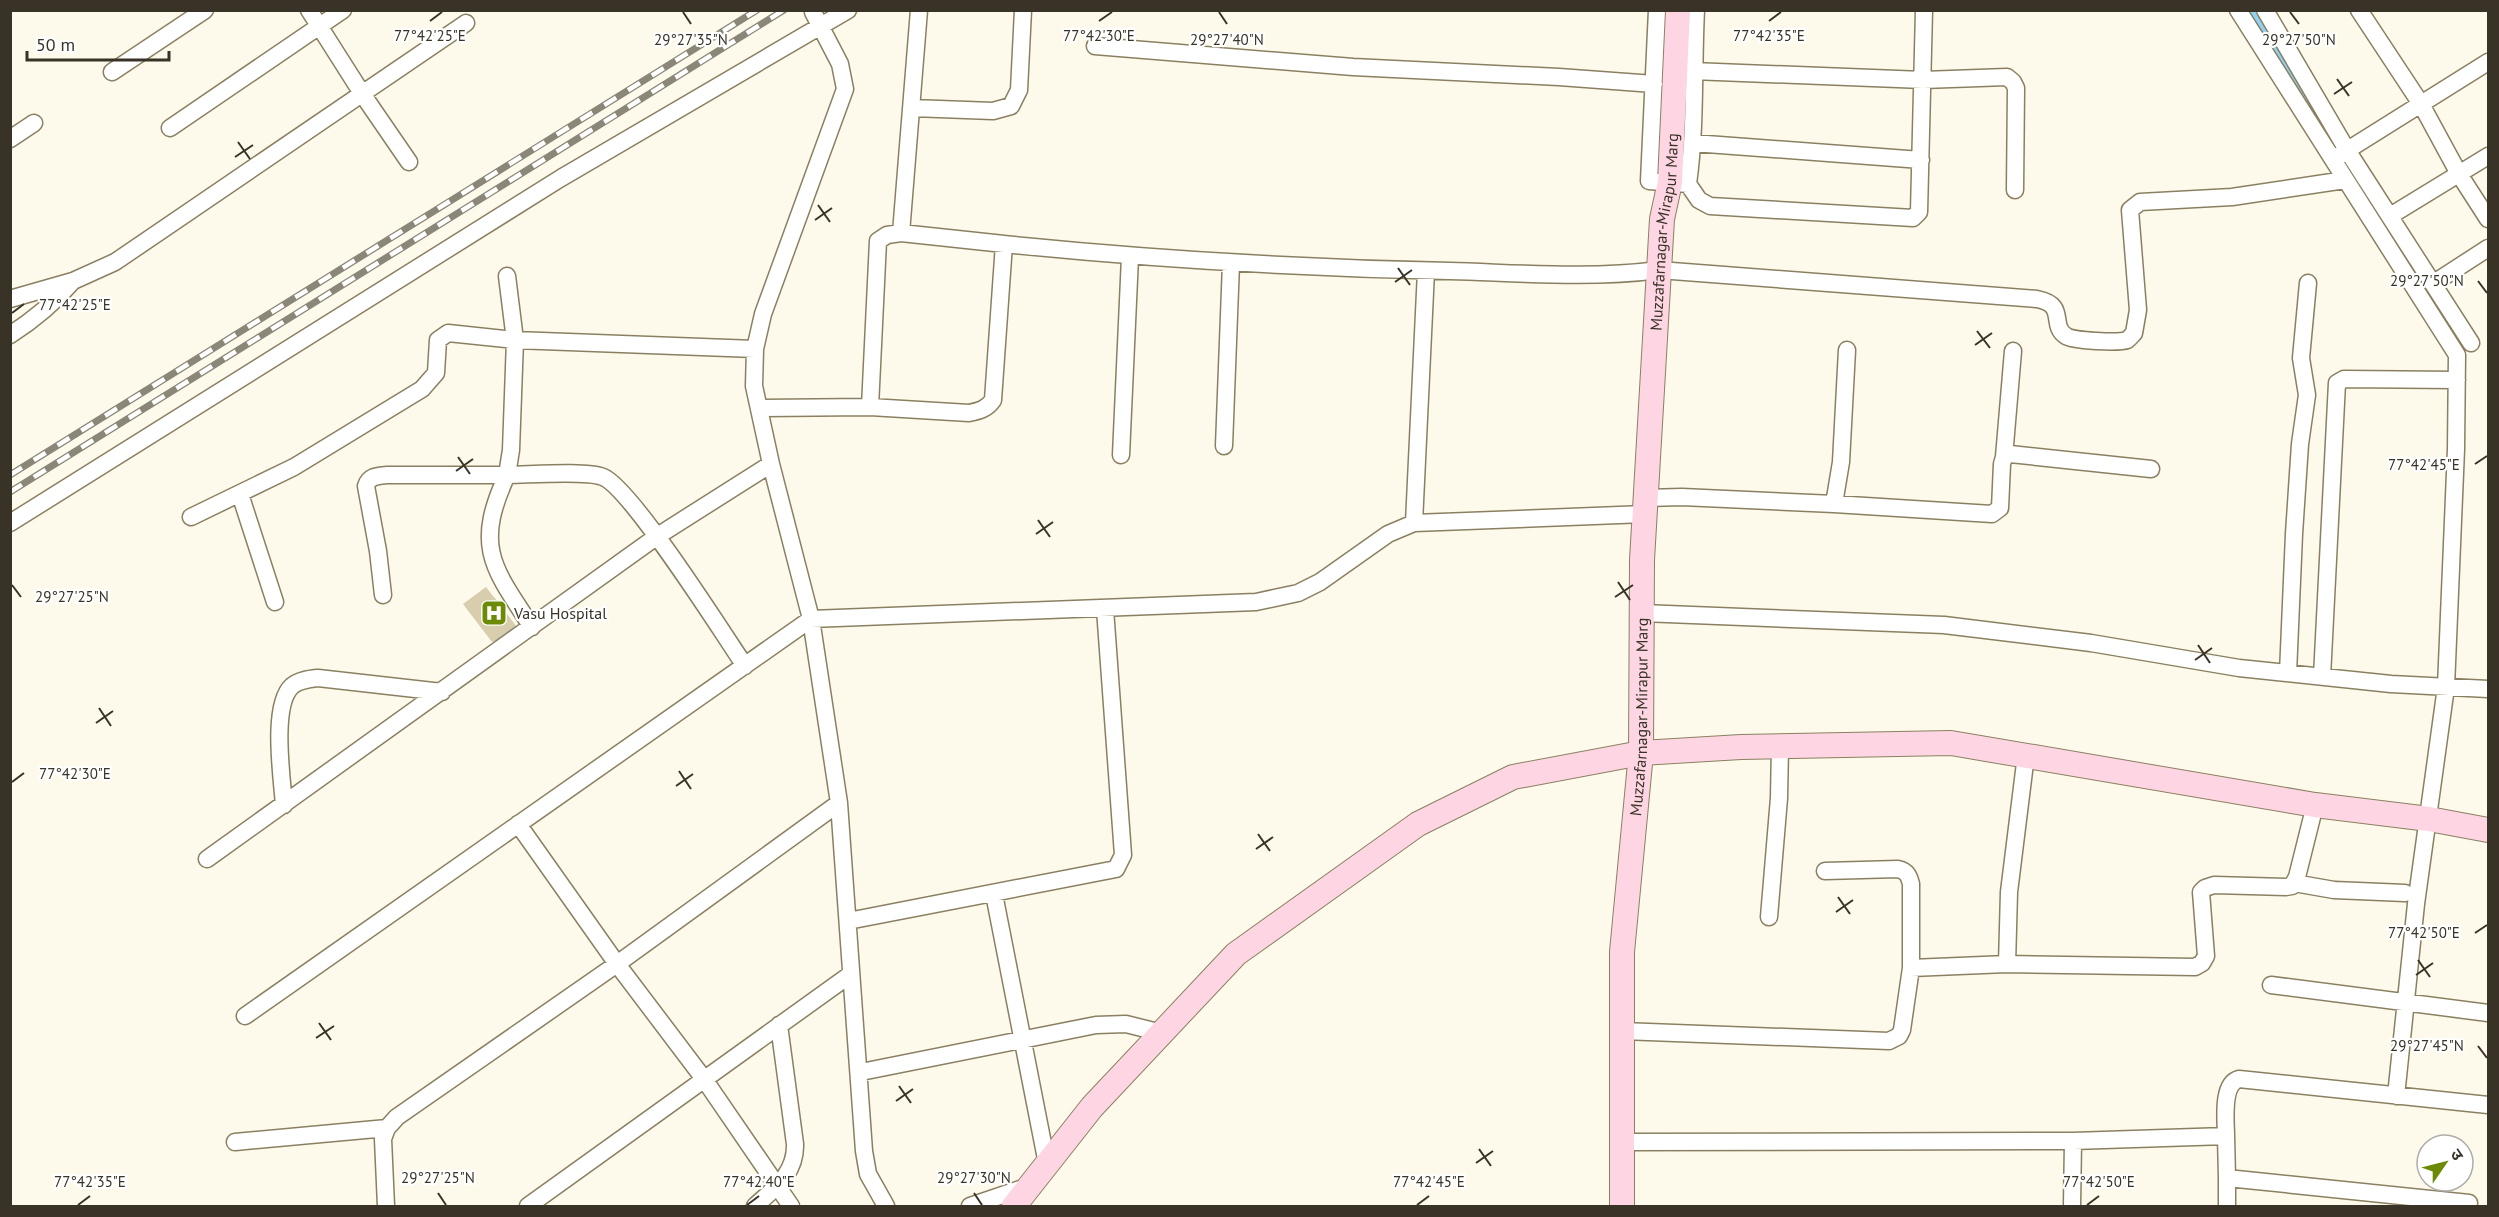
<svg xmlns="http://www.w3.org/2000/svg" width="2499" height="1217" font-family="'PT Sans','Noto Sans Devanagari',sans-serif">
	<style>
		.shadow { fill: #0003 }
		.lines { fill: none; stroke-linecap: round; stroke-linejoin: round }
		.stream { stroke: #8fd1f7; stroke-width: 6 }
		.building { fill: #d8cdac }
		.minor-casing { stroke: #8a8061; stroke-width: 19 }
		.secondary-casing { stroke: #8a8061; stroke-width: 26 }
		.minor { stroke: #fff; stroke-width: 16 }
		.secondary { stroke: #fed6e3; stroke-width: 24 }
		.rail-casing { stroke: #8a8678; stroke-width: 7 }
		.rail { stroke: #fff; stroke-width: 4.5; stroke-dasharray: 14; stroke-linecap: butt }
		.ticks { fill: none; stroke: #383326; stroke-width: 2 }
		.labels { text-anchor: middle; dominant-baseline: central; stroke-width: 4.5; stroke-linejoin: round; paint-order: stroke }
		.street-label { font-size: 16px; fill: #383326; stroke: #fff }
		.poi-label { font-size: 16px; fill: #383326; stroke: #fff; text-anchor: start }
		.ticks-label { font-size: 15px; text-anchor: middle; fill: #383326; stroke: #fff; stroke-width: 4.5; stroke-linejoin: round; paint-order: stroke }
	</style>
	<rect width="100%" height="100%" fill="#fdf9eb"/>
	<!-- shadow -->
	<path class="shadow" d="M494,597l28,37 -21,15 -8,-8z"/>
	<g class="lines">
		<!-- stream -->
		<path class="stream" d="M2251,10l72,114"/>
	</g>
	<!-- building -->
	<path class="building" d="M486,587l29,38 -23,17 -29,-38z"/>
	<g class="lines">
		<!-- minor casing -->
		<g class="minor-casing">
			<path id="minor" d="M309,10l54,85 46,67
				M1657,10l-8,171 39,3c8,-57 5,-116 8,-174
				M2238,10l219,345 -1,94 -10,238 -30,217 -20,192
				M2265,10l82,140 124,193
				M2359,10l62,94 38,70 29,45
				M813,12l27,52 5,25 -82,225 -8,35 -1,37 17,78 40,155 28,184 25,348 4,23 18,32
				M1095,46l258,21 206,10 95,7
				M1692,71l231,9 84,-3 6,5 3,6 -1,102
				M112,72l93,-62
				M912,108l81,3 18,-5 8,-16 4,-80
				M170,128l173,-118
				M10,139l24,-16
				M1693,143l228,17
				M2338,156l150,-94
				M1688,184l11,16 11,6 203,12 6,-6 5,-202
				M2390,216l98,-60
				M901,233l18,-223
				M1004,244c149,15 297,24 446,27 70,2 140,8 209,-1l378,29c31,6 12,26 29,37 7,5 53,7 61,4 3,-2 4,-4 7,-7l4,-23 -8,-100 10,-8 92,-5 113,-17
				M2434,283l54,-35
				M10,299l63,-18 42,-19 351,-239
				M10,335c25,-16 43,-31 62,-53
				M759,408l111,-1 99,6c10,-2 18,-4 24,-13l11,-156 -103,-11 -14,2 -9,6 -8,166
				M1224,446l7,-183
				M1121,455l9,-198
				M2004,457l9,-106
				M240,494l35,108
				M1646,498l36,-1 152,7 158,10 8,-6 2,-44 2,-7 6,-3 141,15
				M1834,504l7,-42 6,-112
				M191,517l103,-50 128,-78 14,-16 2,-33 10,-7 67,7 240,9
				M10,523l551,-345 287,-168
				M1414,523l12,-252
				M383,595l-5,-44 -12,-65c3,-10 11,-10 21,-11h120l4,-25 4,-110 -8,-64
				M1642,613l302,12 147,18 148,25 152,16 97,5
				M532,627c-40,-60 -58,-81 -25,-152 21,0 79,-5 96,2 28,11 119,155 142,189
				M2288,673l6,-139 6,-90 7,-49 -6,-37 7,-75
				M2322,677l15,-294 7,-4 113,1
				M284,805c-2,-27 -13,-100 8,-119 7,-6 17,-7 26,-8l124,14
				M518,824l99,140 87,115 87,127
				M207,859l449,-322 115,-73
				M2294,883l40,7 71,3
				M994,894l53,270
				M1769,917l10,-119 1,-52
				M848,921l268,-52 7,-14 -18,-246
				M2007,964l2,-72 17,-137
				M1911,968l96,-4 188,3 7,-4 4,-7 -5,-64 4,-4 9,-3 72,2 6,-1 5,-9 18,-72
				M2271,985l217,28
				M245,1016l566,-397 445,-17 42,-9 22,-11 68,-48 26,-11 231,-9
				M1622,1031l267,10 10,-5 3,-6 9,-62v-84c-2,-8 -4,-13 -13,-15l-73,2
				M861,1072l235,-47 30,-1 36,9
				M2226,1136c0,-15 -5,-52 13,-57l249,26
				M235,1142l152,-14
				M1622,1142l451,-1 153,-5 1,42 242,25
				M2227,1178v28
				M386,1206l-3,-67 4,-11 10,-11 220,-153 222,-161
				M528,1206l323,-232
				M755,1206c20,-18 41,-33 40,-62l-16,-119
				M970,1206l59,-20
				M2072,1206l1,-65"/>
		</g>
		<!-- secondary casing -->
		<g class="secondary-casing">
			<g id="secondary">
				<path d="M1014,1206l78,-99 144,-153 182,-130 95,-47 128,-24 100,-6 210,-4 364,62 114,14 59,11"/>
				<path id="s1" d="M1622,1206v-254l19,-199 1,-193 20,-341 8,-37 8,-172"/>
			</g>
		</g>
		<!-- minor -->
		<use href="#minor" class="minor"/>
		<!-- secondary -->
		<use href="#secondary" class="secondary"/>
		<!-- rail casing -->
		<g class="rail-casing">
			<path id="rail" d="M10,475l747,-465
				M10,492l774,-482"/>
		</g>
		<!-- rail -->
		<use href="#rail" class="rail"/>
	</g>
	<!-- ticks -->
	<path class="ticks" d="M683,12l8,12M1219,12l8,12M2290,12l9,12M430,21l12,-9M1099,21l13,-9M1769,21l12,-9M2337,79l12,17M2334,94l18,-12M238,142l12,17M235,157l18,-12M818,205l12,17M815,220l17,-12M1398,268l12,17M2478,281l9,12M1395,282l17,-12M12,313l12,-9M1977,331l13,17M1975,345l17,-12M458,457l12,17M2475,464l12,-8M456,471l17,-12M1038,520l12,17M1036,534l17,-12M1618,582l12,18M12,585l9,12M1615,597l18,-12M2198,645l12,18M2195,660l17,-12M99,708l12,18M96,723l17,-12M679,771l12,18M12,782l12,-9M676,786l17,-12M1258,834l12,17M1256,849l17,-12M1838,897l12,17M1836,912l17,-12M2475,933l12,-8M2418,960l12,17M2416,975l17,-12M319,1023l12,17M316,1038l18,-12M2478,1046l9,12M899,1086l12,17M896,1101l17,-12M1479,1149l12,17M1476,1163l17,-12M438,1193l8,12M974,1193l8,12M78,1205l12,-9M747,1205l12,-9M1417,1205l12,-9M2087,1205l12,-9"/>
	<!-- icons -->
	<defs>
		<g id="hospital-square" transform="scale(1.35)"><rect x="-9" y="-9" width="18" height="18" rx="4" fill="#6c8a05" stroke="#fff"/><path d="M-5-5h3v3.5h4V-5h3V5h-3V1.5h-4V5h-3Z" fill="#fff"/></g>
	</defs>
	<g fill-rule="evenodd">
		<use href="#hospital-square" x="494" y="613"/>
	</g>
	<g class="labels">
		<!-- street labels -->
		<g class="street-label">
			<text stroke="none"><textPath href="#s1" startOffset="976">Muzzafarnagar-Mirapur Marg</textPath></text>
			<text stroke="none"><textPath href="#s1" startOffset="490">Muzzafarnagar-Mirapur Marg</textPath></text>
		</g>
		<!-- poi labels -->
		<g class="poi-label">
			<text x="514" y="613">Vasu Hospital</text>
		</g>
	</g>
	<g class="ticks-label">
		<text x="430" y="41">77°42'25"E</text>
		<text x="1099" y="41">77°42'30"E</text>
		<text x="1769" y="41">77°42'35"E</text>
		<text x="691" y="45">29°27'35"N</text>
		<text x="1227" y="45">29°27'40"N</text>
		<text x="2299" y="45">29°27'50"N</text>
		<text x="2427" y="286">29°27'50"N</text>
		<text x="75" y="310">77°42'25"E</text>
		<text x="2424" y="470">77°42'45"E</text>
		<text x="72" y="602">29°27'25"N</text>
		<text x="75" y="779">77°42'30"E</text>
		<text x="2424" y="938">77°42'50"E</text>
		<text x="2427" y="1051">29°27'45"N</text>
		<text x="438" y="1183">29°27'25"N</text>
		<text x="974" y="1183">29°27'30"N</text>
		<text x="90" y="1187">77°42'35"E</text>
		<text x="759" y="1187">77°42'40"E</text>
		<text x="1429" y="1187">77°42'45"E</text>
		<text x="2099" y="1187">77°42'50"E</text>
	</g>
	<!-- border -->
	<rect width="2499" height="1217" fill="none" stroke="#383326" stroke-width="24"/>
	<!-- north arrow -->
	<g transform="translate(2445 1163) rotate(55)"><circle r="28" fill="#ffffff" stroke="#afada8" stroke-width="1.5"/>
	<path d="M0-4.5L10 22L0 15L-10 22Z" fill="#6c8a05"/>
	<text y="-9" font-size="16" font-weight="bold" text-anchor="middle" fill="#383326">उ</text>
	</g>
	<!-- scale -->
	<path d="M27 51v9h142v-9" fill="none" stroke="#383326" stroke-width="3"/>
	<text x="36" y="51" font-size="18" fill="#383326" stroke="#ffffff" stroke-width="4.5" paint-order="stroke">50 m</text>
</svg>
